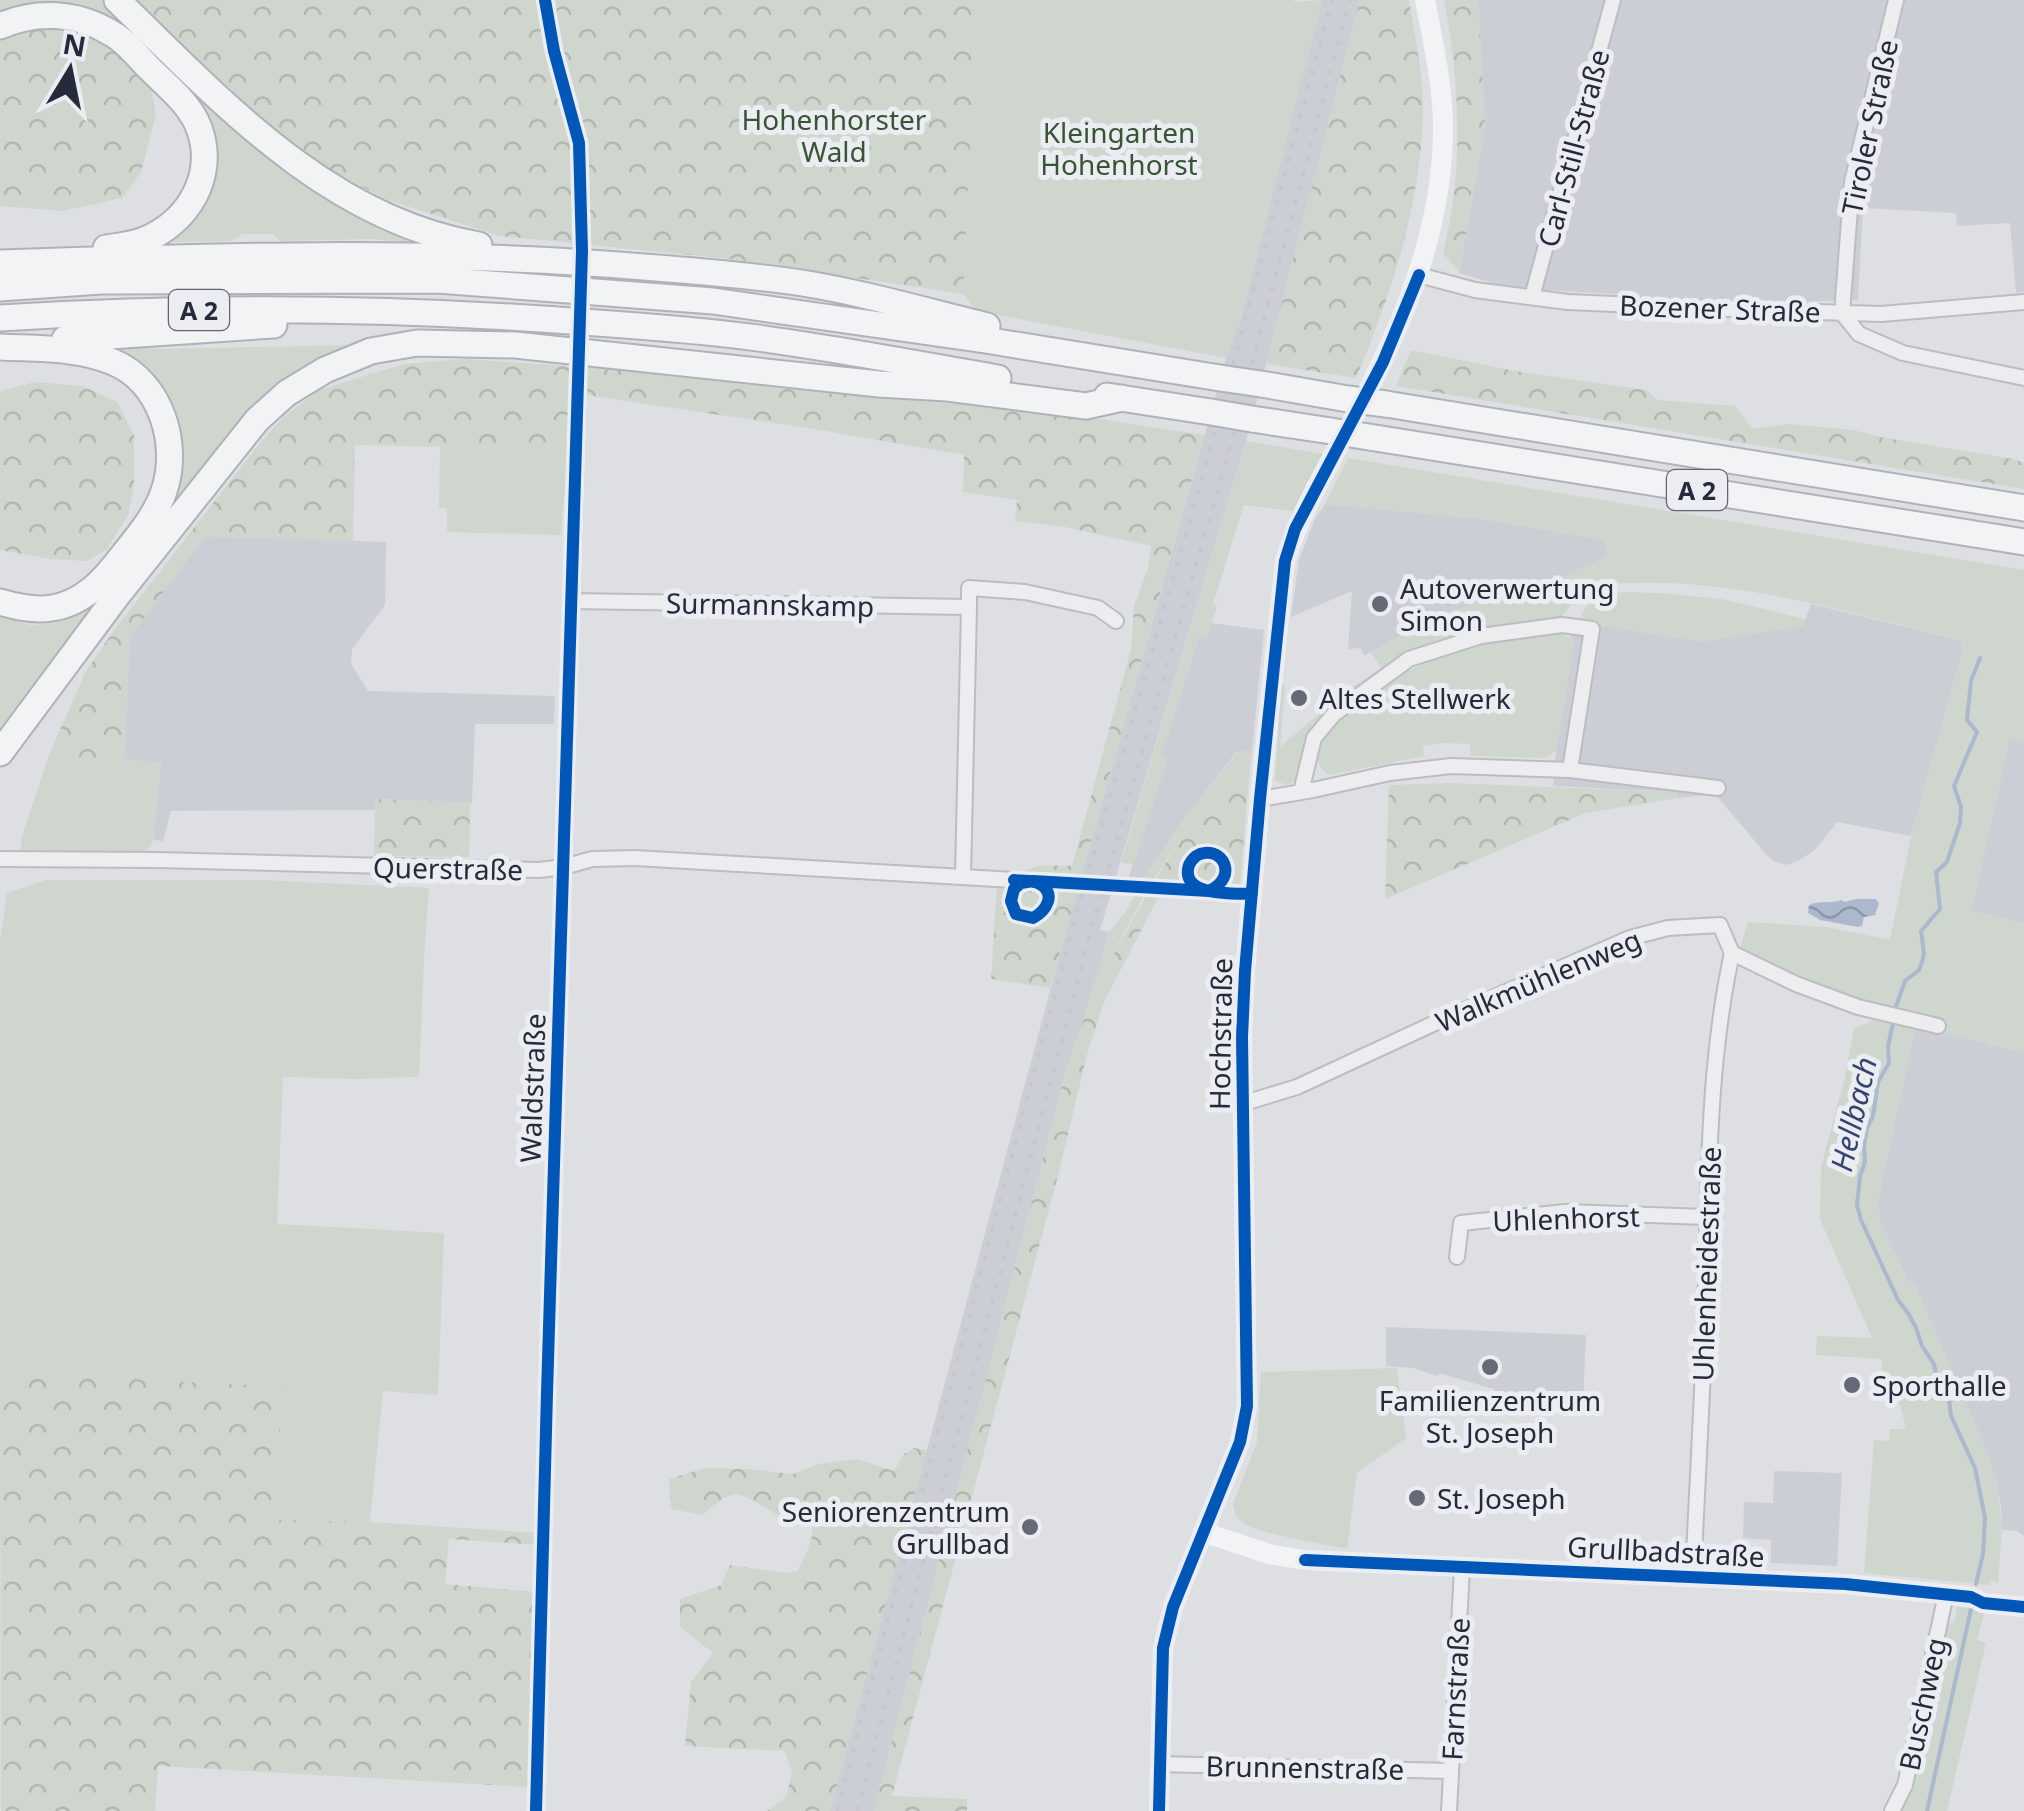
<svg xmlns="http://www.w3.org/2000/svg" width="2024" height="1811" font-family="'Noto Sans',sans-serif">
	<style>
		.built { fill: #ccced6 }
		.green { fill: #ced6ce }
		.forest { fill: url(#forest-crowns) }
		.water { fill: url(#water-waves) }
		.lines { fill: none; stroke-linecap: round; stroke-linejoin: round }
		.stream { stroke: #acb8ce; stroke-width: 4 }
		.street-tunnel { stroke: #b9bbc1; stroke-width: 14; stroke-dasharray: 14 7; stroke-linecap: butt }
		.street-casing { stroke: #bcbdc1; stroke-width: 18 }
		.highway-casing { stroke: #b0b2b8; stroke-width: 29 }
		.street { stroke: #ededf0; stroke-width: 14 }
		.secondary { stroke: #f2f3f4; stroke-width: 20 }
		.highway { stroke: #f2f3f4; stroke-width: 25 }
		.rail { stroke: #c6c7cb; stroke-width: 4; stroke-dasharray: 5 10; stroke-linecap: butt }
		.highway-bridge-casing { stroke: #b0b2b8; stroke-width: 29; stroke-linecap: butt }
		.highway-bridge { stroke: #f2f3f4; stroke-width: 25 }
		.cycleway-casing { stroke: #ebedf3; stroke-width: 19 }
		.cycleway { stroke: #0057b8; stroke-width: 12 }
		.poi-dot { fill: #666a76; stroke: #ebedf3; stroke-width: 4 }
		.labels { text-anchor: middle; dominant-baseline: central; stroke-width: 10; stroke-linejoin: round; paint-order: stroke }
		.shield { fill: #ebedf3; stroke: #616572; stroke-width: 2.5 }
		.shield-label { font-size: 25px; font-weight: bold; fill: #262b3b }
		.park-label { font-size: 28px; fill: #375634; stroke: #ebedf3 }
		.street-label { font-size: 28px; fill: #262b3b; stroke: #ebedf3 }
		.poi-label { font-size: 28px; fill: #262b3b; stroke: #ebedf3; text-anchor: start }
		.water-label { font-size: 30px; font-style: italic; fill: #32466d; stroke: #ebedf3 }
	</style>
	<defs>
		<pattern id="forest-crowns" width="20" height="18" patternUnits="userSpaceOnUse" patternTransform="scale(2.5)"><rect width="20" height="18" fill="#ced6ce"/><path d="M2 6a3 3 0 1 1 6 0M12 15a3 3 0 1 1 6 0" fill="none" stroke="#b1b8b2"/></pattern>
		<pattern id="water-waves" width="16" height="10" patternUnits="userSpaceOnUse" patternTransform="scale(2.5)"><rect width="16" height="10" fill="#acb8ce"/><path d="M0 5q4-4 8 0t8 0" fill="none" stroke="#8c96a8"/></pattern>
	</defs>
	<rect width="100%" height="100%" fill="#dedfe3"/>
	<!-- built -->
	<path class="built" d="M1322,0h38l-114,441 -146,489 9,2 -21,74 -23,68 -191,737h-44l239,-891 157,-562 14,-37z
		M1478,0h546v292l-8,1 -6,-70 -53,3 -1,-13 -93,-5 -5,92 -92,3 -256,-15 -51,-15 26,-145z
		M1325,504l151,14 129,22 2,17 -44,20 -51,13 -82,29 -66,37 -4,-8 -12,1 4,-58 -61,26 8,-57 16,-41z
		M205,536l181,6 -1,63 -33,44 -1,15 17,27 187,5 -1,28h-79l-3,79 -96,-4 -1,11 -204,1 -8,30 -10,-1 8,-78 -37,-1 6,-125z
		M1811,604l150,36 1,12 -51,184 -74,-14 -22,28 -17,11 -12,4 -13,-4 -8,-8 -50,-59 -37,4 -2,-6 -123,-6 3,-36 18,-109 -5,-5 10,-13 224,3z
		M1211,623l53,7 -12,121h-15l-57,73 -39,60 -8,-1 -5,-4 39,-119 -6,-3 38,-120 9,-2z
		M2010,738l14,4v794l-7,-5 -15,-1 -1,-25 -12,-48 -75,-174 -6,-2 -27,-58 -4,-19 39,-179 27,10z
		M1386,1327l200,8 -3,70 -76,-3v-4l-13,-1v-8l-55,-16 -2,3 -23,-8 -28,-2z
		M1774,1471l68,2 -5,93 -66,-3v-23l-28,-2 1,-36 29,1z"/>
	<!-- green -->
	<path class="green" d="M0,0h107l110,105 205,139 -48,-5 -94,2 -7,-7h-31l-11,7 -66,1 37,-39 -11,-110 -191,-75z
		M977,0h317l1,2 27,-2 -82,321 -14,37 -250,-47 -13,-17z
		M360,345l-46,21 -314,371v-121l30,9 26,-2 35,-16 41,-49 46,-103 -70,-109 52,3z
		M1246,441l77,13 -30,57 -49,-6 -31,99 4,2 -9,29 -9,2 -37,119 6,3 -34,105 -13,-1z
		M440,447l128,2 -7,86 -114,-3v-24h-8z
		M1348,458l676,112v172l-14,-3 -38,171 52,13v130l-84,-20 3,-9 -70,-17 -74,-29 -59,-29 8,-27 79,5 63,13 21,-104 51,-184 -2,-13c-104,-24 -218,-60 -326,-56 -13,1 -27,-1 -38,3 -18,6 -27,23 -39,36l-60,3 -73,23 -90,58 -14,13 -12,20 -11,42 -11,4 -11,-5 6,-95h4l-5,62 61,-52 40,-27 -10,-16 59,-33 82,-29 51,-13 44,-20 -3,-17 -128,-22 -151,-14z
		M1623,592l36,1 63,6 83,20 -1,7 -101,16 -123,-19c2,-23 23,-27 43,-31z
		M1539,634h24l11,7 -15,96 -3,13 -9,8 -76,-2 -1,-12 -26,-1 -21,3 1,10 -95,19c-57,-41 102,-119 133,-128 25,-8 51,-11 77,-13z
		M1244,750l8,1 -2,15c-72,53 -124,160 -162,240l21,-74 18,-22 17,-33 36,-53 58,-73z
		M49,755l113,7 -10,82 -11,12 -120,-2v-14z
		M46,880h215l168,8 -5,70 -5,119 -64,2 -72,-2 -6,147 167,9 -6,162 -55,-4 -13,131 -96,-1 9,-134 -283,-15v-431l7,-48z
		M1878,1016l38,9 -39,178 4,20 27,58 6,1 75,175 8,24 5,47 -4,55 -7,-2 -1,4 -126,-12 10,-133 15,1 1,-12h16l-7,-28 -18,-2 1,-40 -66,-4 1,-19 55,2 -52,-119 1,-52 24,-90 9,-49 14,-5z
		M1397,1368l9,70 -49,35 -10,76c-27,-6 -80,-13 -102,-25 -8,-5 -11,-11 -12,-20l24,-62 4,-70z
		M1957,1607l28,3 -8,30 9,3 -39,168h-48l46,-185 10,-4z"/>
	<!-- forest -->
	<path class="forest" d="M134,0h843l-14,294 -232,-35 -231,-23 -112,-36 -85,-44z
		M1360,0h49c6,36 14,72 14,108 -1,93 -31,185 -67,270l-90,-14z
		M1444,0h34l7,128 -26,144 -16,-19c21,-83 17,-169 1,-253z
		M41,21l63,16 45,41 7,36 -15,58 -19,26 -59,13 -63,-5v-172z
		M1411,350l109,22 126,18 12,10 77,6 17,23 37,-5 64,6 27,7 133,22 11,4v26l-628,-103z
		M463,359l109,7 -4,83 -213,-4 -2,96 -148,-4 -75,99 -6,125 -75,-6 37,-84 26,-38 144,-185 26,-30 37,-28 85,-26z
		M588,367l248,27 160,13 84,9 124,19 -154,553 -59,-9 6,-95 16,1c14,-24 34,-19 59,-19l59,-217 3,-43 14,-37 3,-23 -86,-19 -50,-6 2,-21 -54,-8 1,-37 -156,-27 -222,-33z
		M35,382l47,4 35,16 17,33v51l-6,29 -21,34 -20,12 -37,-2 -50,-9v-159z
		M1250,766l-11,131 -78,-5 -57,110 -18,56 -26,110 -168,628 75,3v12h-93l191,-737c8,-22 14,-44 23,-66 16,-41 40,-79 61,-117 27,-47 56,-93 101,-125z
		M1449,783l228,9 1,6 -92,15 -201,86 4,-114z
		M375,799l95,4 -1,54 -95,-1z
		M0,1372l283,15 -9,133 96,2 169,11v12l-90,-6 -4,45 92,8 -8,195 -371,-21 -3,45h-154z
		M914,1448l13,2 -97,361h-63l19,-14 6,-24 -7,-22 -100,-5 6,-64 22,-29 -33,-26v-28l41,-14 9,-20 55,8 12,-2c8,-13 15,-29 16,-44 -13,-6 -28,-7 -39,-14 -38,-21 -36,-29 -72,2l-31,-6 -2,-30 36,-11 42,1 46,5 26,-10 37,-5 38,12 9,-16z"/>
	<!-- water -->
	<path class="water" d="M1856,899h20l3,4 -4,12 -11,2 -2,9 -4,1 -38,-7 -12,-7 1,-8c11,-5 20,-1 32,-5l4,2z"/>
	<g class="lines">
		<!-- stream -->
		<path class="stream" d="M1895,1009l10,-28 14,-11 3,-8 2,-8 -3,-23 19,-22 -4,-37 11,-10 13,-39 1,-16 -7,-21 23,-54 -10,-12 4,-39 9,-23
			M1894,1019l-6,27 1,17 -11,19 -5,34 -6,12 -3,17 1,17 -5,14 -3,29 4,15 37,80 10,13 8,15 6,18 12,18 3,15 12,21 2,16 24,52 10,50 -2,36 -7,30
			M1927,1811l44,-202"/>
		<!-- street-tunnel -->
		<path class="street-tunnel" d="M579,356l3,-99"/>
		<!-- street casing -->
		<g class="street-casing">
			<path id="street" d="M545,0l9,51 25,92 3,108
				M1896,0l-44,182 -10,131 17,21 44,19 121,25
				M1419,275l56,15 93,12 183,8 130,4 143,-12
				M1532,297l81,-297
				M572,601l397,6v-19l56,4 73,16 18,13
				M1301,792l13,-54 20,-24 75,-55 72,-23 81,-11 30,4 -22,141
				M1260,799l53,-9 77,-17 61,-7 119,4 148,18
				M0,859l157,1 382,10 25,-3 28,-8 43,-1 379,22
				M963,876l6,-269
				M1241,1104l56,-17 140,-65 193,-84 38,-10 52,-3 12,28 64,31 62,23 80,19
				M1457,1257l4,-34 104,-11 142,5
				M1693,1577c4,-87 9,-173 12,-259 4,-122 1,-245 27,-365
				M1159,1764l292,7
				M536,1811l11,-418 32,-1026
				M1449,1811l13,-243
				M1892,1811l13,-26 41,-191"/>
		</g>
		<!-- highway casing -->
		<g class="highway-casing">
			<path id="highway" d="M117,0c104,101 212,220 362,245
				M0,26c36,-16 77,-14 111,7 15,8 27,24 39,36 17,17 35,31 46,52 22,46 -2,95 -45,116 -13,7 -30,9 -45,11
				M0,263c215,-7 430,-14 644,4 53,4 106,8 158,16 63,10 123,28 185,43
				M0,288l101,-7 336,-1 276,21 272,39 235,38
				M0,318c195,-12 389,-11 584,4 58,4 117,8 174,16 81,11 160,26 240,40
				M65,339l209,-14
				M0,347c37,2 78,0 113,15 48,20 67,82 51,129 -8,24 -25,44 -41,64 -18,24 -39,48 -71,53 -18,3 -35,-1 -52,-6
				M1261,384l87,15
				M1107,396l104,16
				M1386,404l638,104
				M1252,419l79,12
				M1369,437l655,105
				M0,753l116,-156 141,-177 30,-27 38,-23 46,-19 46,-8 98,2 364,39 68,4 139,18 36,-8"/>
		</g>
		<!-- street -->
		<use href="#street" class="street"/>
		<!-- secondary -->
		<path class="secondary" d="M1203,1532l66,22 36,6 540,24 126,13 12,6 41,4
			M1159,1811l4,-163 10,-41 67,-165 7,-36 -5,-369 3,-66 15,-172 25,-238c17,-55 50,-106 76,-157 45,-87 82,-177 82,-276 0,-43 -10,-86 -18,-128"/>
		<!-- highway -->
		<use href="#highway" class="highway"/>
		<!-- rail -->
		<path class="rail" d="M837,1811l238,-892 130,-452 127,-467
			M857,1811l236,-888 132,-459 125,-464"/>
		<!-- highway-bridge casing -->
		<g class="highway-bridge-casing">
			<path id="highway-bridge" d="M1220,378l41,6
				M1348,399l38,5
				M1211,412l41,7
				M1331,431l38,6"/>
		</g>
		<!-- highway-bridge -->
		<use href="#highway-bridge" class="highway-bridge"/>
		<!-- cycleway casing -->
		<g class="cycleway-casing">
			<path id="cycleway" d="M1014,880c7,1 19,0 26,4 17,10 6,27 -7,34l-17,-4 -5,-13 3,-12 7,-6 12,-2 176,10c30,-14 14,-45 -9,-37 -5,2 -9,7 -11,11 -10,32 45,28 63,29
				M1305,1560l540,24 126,13 12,6 41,4
				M536,1811l11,-418 35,-1142 -3,-108 -25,-92 -9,-51
				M1159,1811l4,-163 10,-41 67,-165 7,-36 -5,-369 3,-66 15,-172 25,-238 10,-32 88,-167 36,-87"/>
		</g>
		<!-- cycleway -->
		<use href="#cycleway" class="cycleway"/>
	</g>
	<!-- markers -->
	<g class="poi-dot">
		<circle cx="1380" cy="604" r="10"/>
		<circle cx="1299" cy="698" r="10"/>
		<circle cx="1490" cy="1367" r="10"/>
		<circle cx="1852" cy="1385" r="10"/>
		<circle cx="1417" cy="1498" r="10"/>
		<circle cx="1030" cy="1527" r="10"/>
	</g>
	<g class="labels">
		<!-- shield labels -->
		<g class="shield">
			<rect x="169" y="290" width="60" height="40" rx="8"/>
			<rect x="1667" y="470" width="60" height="40" rx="8"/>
		</g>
		<g class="shield-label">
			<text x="199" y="310">A 2</text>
			<text x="1697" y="490">A 2</text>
		</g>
		<!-- park labels -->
		<g class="park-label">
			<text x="834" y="119">Hohenhorster<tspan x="834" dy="32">Wald</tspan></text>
			<text x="1119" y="132">Kleingarten<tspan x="1119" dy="32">Hohenhorst</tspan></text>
		</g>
		<!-- street labels -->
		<g class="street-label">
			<text transform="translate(1869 127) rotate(-78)">Tiroler Straße</text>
			<text transform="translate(1573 148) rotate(-75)">Carl-Still-Straße</text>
			<text transform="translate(1720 308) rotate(2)">Bozener Straße</text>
			<text transform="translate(770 604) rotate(1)">Surmannskamp</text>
			<text transform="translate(448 868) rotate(1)">Querstraße</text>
			<text transform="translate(1538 980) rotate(-23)">Walkmühlenweg</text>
			<text transform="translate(1220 1034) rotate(-89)">Hochstraße</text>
			<text transform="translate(532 1088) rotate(-88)">Waldstraße</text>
			<text transform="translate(1566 1218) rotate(-2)">Uhlenhorst</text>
			<text transform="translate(1706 1264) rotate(-88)">Uhlenheidestraße</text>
			<text transform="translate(1666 1551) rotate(3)">Grullbadstraße</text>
			<text transform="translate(1455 1689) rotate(-87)">Farnstraße</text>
			<text transform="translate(1922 1704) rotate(-78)">Buschweg</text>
			<text transform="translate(1305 1767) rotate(1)">Brunnenstraße</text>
		</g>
		<!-- poi labels -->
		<g class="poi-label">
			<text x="1400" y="588">Autoverwertung<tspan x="1400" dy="32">Simon</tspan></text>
			<text x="1319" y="698">Altes Stellwerk</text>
			<text x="1872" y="1385">Sporthalle</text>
			<text x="1490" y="1400" text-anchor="middle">Familienzentrum<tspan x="1490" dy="32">St. Joseph</tspan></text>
			<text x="1437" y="1498">St. Joseph</text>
			<text x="1010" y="1511" text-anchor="end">Seniorenzentrum<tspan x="1010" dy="32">Grullbad</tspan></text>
		</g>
		<!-- water labels -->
		<g class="water-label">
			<text transform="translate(1853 1114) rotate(-77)">Hellbach</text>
		</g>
	</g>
	<!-- north arrow -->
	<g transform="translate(70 70) rotate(10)" stroke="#ebedf3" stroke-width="8" paint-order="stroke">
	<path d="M0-8L18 38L0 25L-18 38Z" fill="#262b3b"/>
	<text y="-15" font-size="28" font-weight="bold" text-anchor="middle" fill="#262b3b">N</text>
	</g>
</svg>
